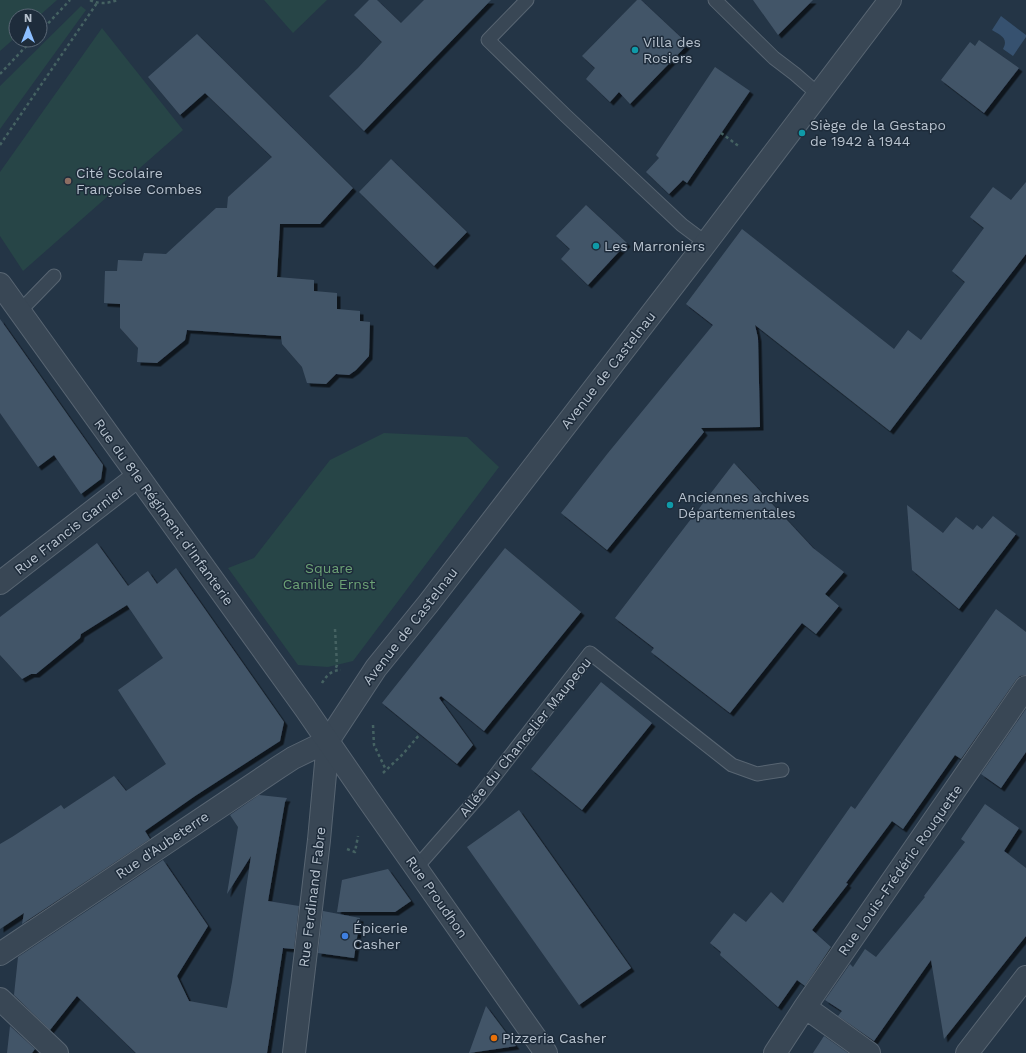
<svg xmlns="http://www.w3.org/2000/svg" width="1026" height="1053" font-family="'Work Sans',sans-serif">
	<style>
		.green { fill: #274547 }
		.water { fill: #36516f }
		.building { fill: #435568; filter: url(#shadow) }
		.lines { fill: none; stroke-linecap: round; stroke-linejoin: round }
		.service-casing { stroke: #586572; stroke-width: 15 }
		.minor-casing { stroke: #586572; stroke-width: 24 }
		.tertiary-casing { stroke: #586572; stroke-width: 24 }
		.path { stroke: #456262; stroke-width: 2.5; stroke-dasharray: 3 3; stroke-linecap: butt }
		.service { stroke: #394755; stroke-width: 13 }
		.minor { stroke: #394755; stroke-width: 22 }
		.tertiary { stroke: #394755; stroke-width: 22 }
		.culture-dot { fill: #0f9aa8; stroke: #1e2c3b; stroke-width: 1.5 }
		.education-dot { fill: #8d6e63; stroke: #1e2c3b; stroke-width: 1.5 }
		.shop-dot { fill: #3f7fe0; stroke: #1e2c3b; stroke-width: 1.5 }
		.food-dot { fill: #e8710a; stroke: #1e2c3b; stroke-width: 1.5 }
		.labels { text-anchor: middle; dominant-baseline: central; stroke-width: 3; stroke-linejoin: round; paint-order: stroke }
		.poi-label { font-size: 14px; fill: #b7c2ce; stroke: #1e2c3b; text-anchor: start }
		.street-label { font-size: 14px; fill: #b7c2ce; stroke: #1e2c3b }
		.park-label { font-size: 14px; fill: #6ca275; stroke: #1e2c3b }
	</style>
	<defs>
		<filter id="shadow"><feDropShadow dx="3.5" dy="3.5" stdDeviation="0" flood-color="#0009"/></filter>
	</defs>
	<rect width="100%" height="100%" fill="#243546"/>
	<!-- green -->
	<path class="green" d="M0,0h57l-18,16h-23v21l-16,14z
		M264,0h63l-34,33z
		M81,6l5,4 -86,119v-43z
		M102,28l81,102 -160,141 -23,-35v-64z
		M384,433l83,4 32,30 -146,194 -25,6 -30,-2 -70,-97 26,-10 76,-98z"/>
	<!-- water -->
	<path class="water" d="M1001,16l25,19v2l-13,19 -10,-7c6,-11 -3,-14 -11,-19z"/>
	<!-- building -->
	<path class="building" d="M369,0h8l24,23 23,-23h67l-127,131 -35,-35 29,-28 24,-26 -28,-27z
		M637,0h4l47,44 -58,60 -11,-12 -9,10 -24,-23 9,-11 -13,-12z
		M753,0h60l-35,35z
		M197,34l156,154 -33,36h-40l-3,53 37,3v11l23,2v16l23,2v10l10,1 -1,34 -13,14 -7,5 -13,-1 -10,10 -19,-1 -5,-16 -20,-23 -1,-8 -94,-6 -2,10 -28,23 -20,-1 1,-14 -18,-20v-24l-16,-1 1,-32h12l1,-11 24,1 2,-8 22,1 50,-46h11l1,-11 44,-40 -67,-64 -25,22 -32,-38z
		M979,40l40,28 -35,45 -43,-33 29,-38 5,4z
		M715,67l35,24 -63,92 -4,-3 -14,14 -23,-22 13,-14 -3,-3z
		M391,159l76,73 -33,34 -75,-74z
		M1026,182v72l-136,177 -135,-106 3,13 2,89 -59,1 3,4 -97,118 -46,-37 47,-60 105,-128 -27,-21 56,-75 152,120 14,-19 13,10 44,-58 -13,-11 32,-43 -14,-11 23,-30 18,13z
		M586,205l41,38 -39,42 -27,-26 9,-10 -14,-13z
		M0,319l103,146 -2,14 -20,15 -27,-39 -16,12 -38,-54z
		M734,463l79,85 31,24 -19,22 14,12 -23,28 -14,-11 -72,90 -79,-61 3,-4 -39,-30z
		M907,505l36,28 13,-16 17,13 4,-5 5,4 11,-13 23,18 -57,75 -47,-39z
		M97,543l31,43 20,-15 9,13 19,-16 108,154 -4,19 -85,55 -50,35 5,8 -128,85 2,-11 -24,16v-85l12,-7 49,-32 3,4 50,-33 12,15 40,-27 -48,-74 45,-32 -36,-53 -46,29 -1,4 -44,36h-5l-9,5 -22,-24v-38z
		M505,548l76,64 -97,119 -43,-35 -2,2 34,47 -16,19 -75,-61z
		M996,609l30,23v43l-6,1 -4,4 -55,79 -6,-4 -52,74 -11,-8 -46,62 2,1 -36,46 19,17 -26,39 -8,-6 -19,27 -58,-52 1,-3 -11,-9 24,-30 12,9 25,-30 12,11 68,-97 4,3z
		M601,682l51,41 -70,87 -51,-41z
		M1026,709v43l-25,36 -20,-14z
		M259,795l28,3 -2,4 -17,99 31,5 -5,43 -11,-1 -16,105h-131l-59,-57 -27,34 -36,-35 4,-38 145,-97 45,66 -31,50 12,25 38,7 5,-26 19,-126 -24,38 11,-67 -8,-12z
		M985,804l34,24 -15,23 22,17v68l-82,103 -13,-79 -57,81 -36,-25 4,-5 -17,-11 25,-36 3,3 12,-18 11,8 49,-60 -1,-1 41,-54 -4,-3z
		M519,810l112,158 -52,37 -112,-158z
		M388,869l23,32 -16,11h-58l5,-32z
		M323,911l37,7 -6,40 -36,-5z
		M486,1006l30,40 -47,7z
		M10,1026l25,23 -3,4h-25z
		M824,1036l24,17h-35z"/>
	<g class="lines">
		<!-- service casing -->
		<g class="service-casing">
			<path id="service" d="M527,0l-39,40 77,75 117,110 24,18
				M715,0l59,58 21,16 23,20
				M20,311l34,-35
				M416,868l64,-73 110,-142 142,112 25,9 25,-4"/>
		</g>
		<!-- minor casing -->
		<g class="minor-casing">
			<path id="minor" d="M0,583l138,-107
				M0,954l279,-187 14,-9 35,-17
				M0,999l57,54
				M805,1007l64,46
				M294,1053l25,-213 9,-99 48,-73 52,-64 278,-361 184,-243
				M775,1053l30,-46 221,-320
				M967,1053l59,-76"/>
		</g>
		<!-- tertiary casing -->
		<g class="tertiary-casing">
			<path id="tertiary" d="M0,284l305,424 62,90 179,255"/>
		</g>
		<!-- path -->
		<path class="path" d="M90,0c11,5 18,3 28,0
			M40,32l30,-32
			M0,74l32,-34
			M721,133l19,14
			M0,145l97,-142
			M335,629l2,36 -2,5
			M322,683c4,-7 10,-13 19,-13
			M373,725l1,20 12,25
			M383,773l20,-19 17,-20
			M347,849l8,3 3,-16"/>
		<!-- service -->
		<use href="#service" class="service"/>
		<!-- minor -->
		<use href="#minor" class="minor"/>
		<!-- tertiary -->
		<use href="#tertiary" class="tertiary"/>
	</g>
	<!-- markers -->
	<g class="culture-dot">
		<circle cx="635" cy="50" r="4"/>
		<circle cx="802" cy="133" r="4"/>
		<circle cx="596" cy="246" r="4"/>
		<circle cx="670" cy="505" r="4"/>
	</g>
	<circle class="education-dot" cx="68" cy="181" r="4"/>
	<circle class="shop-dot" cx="345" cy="936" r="4"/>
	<circle class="food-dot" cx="494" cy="1038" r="4"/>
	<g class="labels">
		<!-- poi labels -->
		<g class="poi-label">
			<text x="643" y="42">Villa des<tspan x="643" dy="16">Rosiers</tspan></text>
			<text x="810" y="125">Siège de la Gestapo<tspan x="810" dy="16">de 1942 à 1944</tspan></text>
			<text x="76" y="173">Cité Scolaire<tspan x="76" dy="16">Françoise Combes</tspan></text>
			<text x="604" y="246">Les Marroniers</text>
			<text x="678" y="497">Anciennes archives<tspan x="678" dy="16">Départementales</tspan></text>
			<text x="353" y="928">Épicerie<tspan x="353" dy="16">Casher</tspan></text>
			<text x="502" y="1038">Pizzeria Casher</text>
		</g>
		<!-- street labels -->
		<g class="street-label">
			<text transform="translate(608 370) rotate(-52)">Avenue de Castelnau</text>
			<text transform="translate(164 512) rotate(54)">Rue du 81e Régiment d'Infanterie</text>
			<text transform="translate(69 530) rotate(-38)">Rue Francis Garnier</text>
			<text transform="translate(410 626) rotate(-52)">Avenue de Castelnau</text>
			<text transform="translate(525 737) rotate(-51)">Allée du Chancelier Maupeou</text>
			<text transform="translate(162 845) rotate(-34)">Rue d'Aubeterre</text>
			<text transform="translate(900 870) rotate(-55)">Rue Louis-Frédéric Rouquette</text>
			<text transform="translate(312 897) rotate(-83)">Rue Ferdinand Fabre</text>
			<text transform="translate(437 897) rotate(55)">Rue Proudhon</text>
		</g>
		<!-- park labels -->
		<g class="park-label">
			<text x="329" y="568">Square<tspan x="329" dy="16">Camille Ernst</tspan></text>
		</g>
	</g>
	<!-- north arrow -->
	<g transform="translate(28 28)"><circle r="19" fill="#1e2c3b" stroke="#5b6876"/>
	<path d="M0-3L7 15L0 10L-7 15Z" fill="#8cbfff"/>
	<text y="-6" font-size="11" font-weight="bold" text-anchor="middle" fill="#b7c2ce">N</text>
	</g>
</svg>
